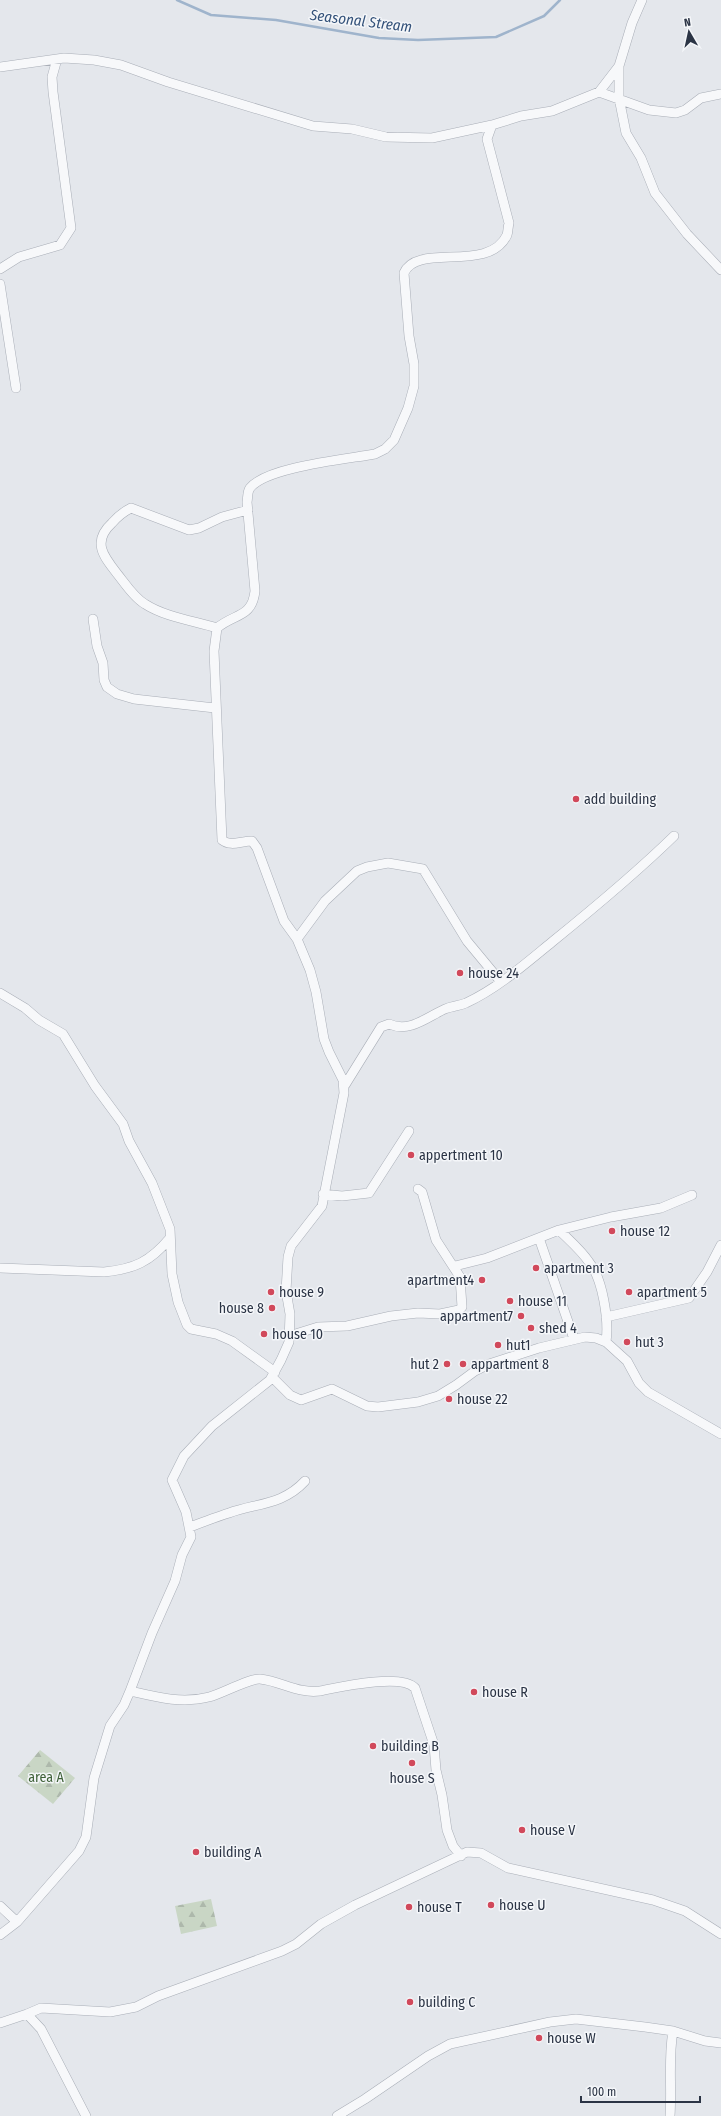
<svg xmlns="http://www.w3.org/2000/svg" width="721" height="2116" font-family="'Fira Sans Condensed',sans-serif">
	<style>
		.forest { fill: url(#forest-firs) }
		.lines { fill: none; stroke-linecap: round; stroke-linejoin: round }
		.stream { stroke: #9fb4cc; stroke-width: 2.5 }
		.street-casing { stroke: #a9aeb7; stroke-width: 10 }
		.street { stroke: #f7f8fa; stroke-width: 9 }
		.poi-dot { fill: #d1495b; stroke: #f4f6f9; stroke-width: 1.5 }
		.labels { text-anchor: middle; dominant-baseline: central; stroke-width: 3; stroke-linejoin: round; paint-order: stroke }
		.poi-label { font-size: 14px; fill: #2b3445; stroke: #f4f6f9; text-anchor: start }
		.park-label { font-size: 14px; fill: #3f6138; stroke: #f4f6f9 }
		.water-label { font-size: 15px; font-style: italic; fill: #34527a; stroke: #f4f6f9 }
	</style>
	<defs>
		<pattern id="forest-firs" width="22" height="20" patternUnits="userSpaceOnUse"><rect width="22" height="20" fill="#c9d6c5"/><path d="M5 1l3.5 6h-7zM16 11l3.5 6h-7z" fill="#adb8ab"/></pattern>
	</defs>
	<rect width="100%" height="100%" fill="#e4e7ec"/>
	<!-- forest -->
	<path class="forest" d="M40,1750l35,28 -22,26 -35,-28z
		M211,1899l6,27 -36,8 -6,-28z"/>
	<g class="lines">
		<!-- stream -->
		<path class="stream" d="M177,0l34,15 65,5 103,18 39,2 78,-3 48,-21 16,-16"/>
		<!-- street casing -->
		<g class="street-casing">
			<path id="street" d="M619,66v32l7,35 15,25 14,35 32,41 34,36
				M0,67l64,-9 30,2 27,5 47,17 145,44 39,3 34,8 46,1 60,-13
				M599,92l50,18 27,3 9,-3 16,-12 20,-4
				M0,269l19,-12 41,-12 11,-17 -18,-136 -1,-15 5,-18
				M0,284l16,104
				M93,619l4,27 6,17 1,17 3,7 10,7 17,5 81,9
				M217,628c-23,-7 -52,-11 -72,-24 -9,-5 -17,-16 -23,-24 -15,-20 -33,-36 -10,-57 6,-7 11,-11 19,-15l58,22 10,-2 23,-11 26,-7
				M297,939l28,-38 32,-30 10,-4 21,-4 35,6 44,72 34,41
				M0,993l25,15 14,12 24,14 32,52 28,38 6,17 23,42 18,46 2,45 6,28 9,23 4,4 25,5 16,7 43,31
				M345,1085l36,-58 8,-3c21,9 38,-7 56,-15 7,-3 14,-3 21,-6 32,-15 59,-39 86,-61 42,-34 83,-68 122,-106
				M323,1194l19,2 27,-3 40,-62
				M559,1230c10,10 22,20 30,32 14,17 20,59 17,80
				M539,1238l35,101
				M455,1266l32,-8 72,-28 52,-13 50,-9 31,-13
				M0,1268l104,4c30,-3 46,-10 66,-34
				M606,1317l83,-19 18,-26 14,-27
				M289,1336l29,-9 29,-1 44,-10 27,-3 22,1 19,-4 3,-3 -2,-30 -24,-37 -14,-48 -4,-3
				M272,1377l18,18 11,5 31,-11 35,17 11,1 40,-5 20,-6 18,-11 19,-14 14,-7 50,-16 46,-11 11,1 10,4 21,19 12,22 9,9 73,42
				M190,1527c13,-5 26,-10 39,-14 28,-10 54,-8 76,-32
				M130,1691c26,6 52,13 79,6 12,-3 41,-19 51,-18 21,2 38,15 60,12 20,-4 81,-18 95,-3l19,57 2,25 6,25 5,35 6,16 8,10
				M0,1906l17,16
				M0,1935l17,-13 62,-71 7,-14 8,-59 16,-52 14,-21 6,-14 22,-58 23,-52 7,-26 9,-18 -5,-25 -14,-32 12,-24 28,-30 58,-46 11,-20 8,-18 1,-28 -4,-23 2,-34 3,-11 31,-40 22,-113 -1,-13 -14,-28 -5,-13 -8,-47 -6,-22 -13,-31 -13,-18 -27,-73 -5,-7c-11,0 -21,6 -30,-1l-8,-189 3,-23c18,-15 35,-10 38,-37l-8,-89c1,-4 0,-10 3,-14 16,-21 98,-29 125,-34l10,-5 9,-9 14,-32 6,-22v-22l-5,-28 -5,-63c13,-31 85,1 103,-38 1,-3 1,-8 2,-12l-22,-84 5,-14 29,-9 31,-5 47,-19 20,-26 13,-43 10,-23
				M27,2014l14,-6 69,4 26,-5 22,-11 124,-45 14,-7 25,-20 34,-19 112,-53 14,1 27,15 145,32 32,11 36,23
				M0,2023l27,-9 14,15 45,87
				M337,2116l28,-17 63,-43 22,-12 100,-22 26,-3 69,8 28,4 32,10 16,2
				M670,2116c2,-29 -2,-57 3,-85"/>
		</g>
		<!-- street -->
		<use href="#street" class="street"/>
	</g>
	<!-- markers -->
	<g class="poi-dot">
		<circle cx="576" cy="799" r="4"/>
		<circle cx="460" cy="973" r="4"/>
		<circle cx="411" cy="1155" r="4"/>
		<circle cx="612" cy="1231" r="4"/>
		<circle cx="536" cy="1268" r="4"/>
		<circle cx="482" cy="1280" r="4"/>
		<circle cx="271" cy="1292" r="4"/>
		<circle cx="629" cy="1292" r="4"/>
		<circle cx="510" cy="1301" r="4"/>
		<circle cx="272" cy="1308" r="4"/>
		<circle cx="521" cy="1316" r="4"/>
		<circle cx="531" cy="1328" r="4"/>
		<circle cx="264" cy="1334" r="4"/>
		<circle cx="627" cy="1342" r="4"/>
		<circle cx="498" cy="1345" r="4"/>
		<circle cx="447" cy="1364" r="4"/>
		<circle cx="463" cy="1364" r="4"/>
		<circle cx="449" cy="1399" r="4"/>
		<circle cx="474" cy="1692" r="4"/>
		<circle cx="373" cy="1746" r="4"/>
		<circle cx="412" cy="1763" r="4"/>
		<circle cx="522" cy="1830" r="4"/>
		<circle cx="196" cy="1852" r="4"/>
		<circle cx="491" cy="1905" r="4"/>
		<circle cx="409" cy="1907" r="4"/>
		<circle cx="410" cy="2002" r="4"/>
		<circle cx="539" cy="2038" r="4"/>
	</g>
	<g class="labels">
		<!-- poi labels -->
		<g class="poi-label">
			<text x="584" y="799">add building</text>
			<text x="468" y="973">house 24</text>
			<text x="419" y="1155">appertment 10</text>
			<text x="620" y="1231">house 12</text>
			<text x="544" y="1268">apartment 3</text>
			<text x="474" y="1280" text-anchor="end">apartment4</text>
			<text x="279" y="1292">house 9</text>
			<text x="637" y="1292">apartment 5</text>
			<text x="518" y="1301">house 11</text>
			<text x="264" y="1308" text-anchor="end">house 8</text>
			<text x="513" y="1316" text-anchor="end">appartment7</text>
			<text x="539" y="1328">shed 4</text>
			<text x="272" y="1334">house 10</text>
			<text x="635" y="1342">hut 3</text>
			<text x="506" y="1345">hut1</text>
			<text x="439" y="1364" text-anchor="end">hut 2</text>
			<text x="471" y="1364">appartment 8</text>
			<text x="457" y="1399">house 22</text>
			<text x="482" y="1692">house R</text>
			<text x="381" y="1746">building B</text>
			<text x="412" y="1778" text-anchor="middle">house S</text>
			<text x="530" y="1830">house V</text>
			<text x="204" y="1852">building A</text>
			<text x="499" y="1905">house U</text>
			<text x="417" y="1907">house T</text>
			<text x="418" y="2002">building C</text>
			<text x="547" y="2038">house W</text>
		</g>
		<!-- park labels -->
		<g class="park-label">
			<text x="46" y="1777">area A</text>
		</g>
		<!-- water labels -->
		<g class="water-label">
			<text transform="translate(361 21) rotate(7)">Seasonal Stream</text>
		</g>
	</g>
	<!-- north arrow -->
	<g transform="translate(689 32) rotate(351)" stroke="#f4f6f9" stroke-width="3" paint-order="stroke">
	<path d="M0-3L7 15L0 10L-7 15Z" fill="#2b3445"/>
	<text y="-6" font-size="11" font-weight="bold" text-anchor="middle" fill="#2b3445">N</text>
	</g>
	<!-- scale -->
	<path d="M581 2096v6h119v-6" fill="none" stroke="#2b3445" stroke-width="2"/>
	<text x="587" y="2096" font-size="12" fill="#2b3445" stroke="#f4f6f9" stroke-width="3" paint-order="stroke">100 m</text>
</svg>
